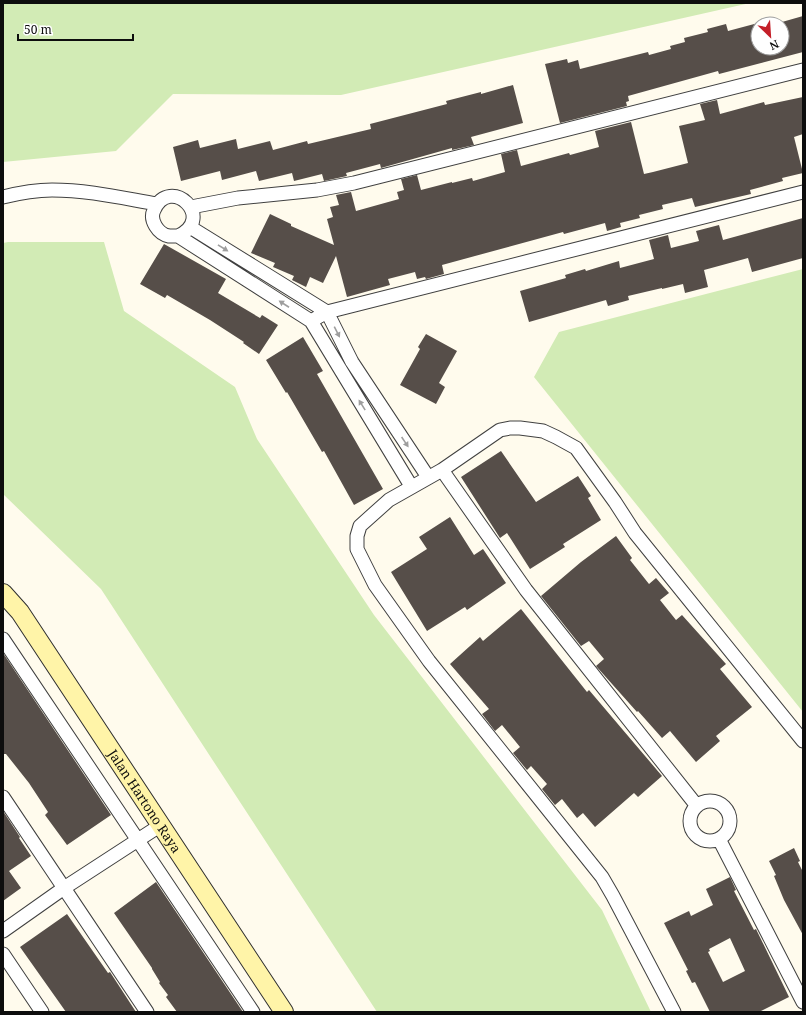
<svg xmlns="http://www.w3.org/2000/svg" width="806" height="1015" font-family="'Noto Serif',serif">
	<style>
		.green { fill: #d2ebb5 }
		.building { fill: #564e49; fill-rule: evenodd }
		.lines { fill: none; stroke-linecap: round; stroke-linejoin: round }
		.street-casing { stroke: #404040; stroke-width: 15 }
		.secondary-casing { stroke: #2f2f2f; stroke-width: 20 }
		.street { stroke: #fff; stroke-width: 13 }
		.secondary { stroke: #fff4a8; stroke-width: 18 }
		.oneway { fill: #9e9e9e }
		.labels { text-anchor: middle; dominant-baseline: central; stroke-width: 4; stroke-linejoin: round; paint-order: stroke }
		.street-label { font-size: 13px; fill: #0d0d0d; stroke: #fff }
	</style>
	<rect width="100%" height="100%" fill="#fffbed"/>
	<!-- green -->
	<path class="green" d="M3,3h747l-409,92 -168,-1 -57,57 -113,11z
		M8,242h96l20,69 111,76 22,52 117,176 228,295 49,102h-274l-276,-423 -98,-95v-251z
		M803,269v443l-269,-335 25,-45z"/>
	<!-- building -->
	<path class="building" d="M803,16v36l-84,22 -1,-3 -90,25 1,5 -3,1 1,4 -67,17 -15,-59 22,-5 1,4 10,-3 2,9 68,-17 1,3 22,-6 -1,-3 15,-4 -1,-4 24,-6 -1,-3 19,-5 2,7 30,-8v25h24v-26z
		M513,85l10,38 -52,14 3,8 -22,5v-2l-71,20 -1,-4 -34,9 1,3 -23,5 -2,-7 -28,7 -2,-8 -33,8 -3,-10 -34,9 -2,-9 -39,10 -8,-34 25,-7 2,8 36,-9 2,10 32,-8 3,9 34,-9 1,3 63,-15 -1,-5 77,-20 -1,-3 35,-9v2z
		M803,97v37l-9,3 9,36 -21,5 1,3 -33,9 1,4 -56,13 -3,-9 -30,7 1,4 -24,6 1,3 -20,5 1,4 -14,4 -2,-8 -41,11 -1,-2 -121,33 2,9 -18,5 -1,-2 -8,2 -2,-7 -27,7 2,6 -43,12 -11,-41 -13,27 -13,-6 -4,10 -14,-7 2,-4 -21,-9 2,-4 -24,-10 19,-39 21,10v2l43,19 -7,-26 6,-2 -3,-10 9,-2 -3,-10 15,-3 5,19 43,-12 -2,-7 7,-2 -3,-11 16,-4 4,15 31,-8v1l20,-5 1,3 32,-9 -4,-18 16,-4 4,16 48,-13 1,2 29,-8 -4,-16 36,-9 13,52 9,-2 35,-9 -9,-37 26,-6 -5,-16 17,-4 3,14 44,-12 1,3z
		M803,218v40l-51,14 -4,-14 -44,12 4,17 -23,6 -2,-9 -21,5v-1l-34,8 1,4 -21,6 -2,-6 -77,22 -9,-31 46,-13 -1,-3 20,-6 1,2 33,-10 1,7 34,-9 -5,-19 19,-5 3,13 28,-7 -3,-10 23,-6 4,15z
		M164,244l62,35 -8,14 42,25 2,-3 16,10 -19,29 -16,-11 1,-1 -34,-22 -43,-25 -2,3 -25,-14z
		M426,334l31,17 -18,32 6,4 -9,17 -36,-19 20,-36 -2,-2z
		M303,337l20,34 -6,3 66,115 -29,16 -30,-54 -2,1 -35,-60 -1,1 -20,-33z
		M501,451l35,51 42,-26 13,20 -3,2 13,22 -38,24 2,3 -35,22 -23,-36 -7,5 -39,-61z
		M450,517l24,38 9,-6 23,34 -39,27 -2,-3 -38,24 -36,-59 36,-23 -8,-12z
		M616,536l16,22 -2,2 19,24 7,-6 13,15 -9,7 16,20 6,-5 44,49 -6,5 32,38 -36,29 4,5 -24,21 -26,-31 -8,7 -24,-27 -1,1 -41,-46 8,-7 -15,-18 -8,5 -40,-50 40,-34z
		M521,609l66,83 2,-2 73,86 -24,21 -4,-4 -39,34 -12,-14 -6,5 -15,-19 -7,6 -13,-16 5,-5 -16,-18 -4,4 -14,-17 7,-6 -18,-22 -7,6 -13,-17 7,-5 -39,-45 30,-27 3,4z
		M3,653l108,162 -44,30 -22,-30 3,-3 -19,-29 -23,-29h-3z
		M3,811l17,26 -1,1 12,18 -22,15 12,17 -18,13z
		M794,848l6,13 -2,1 5,10v63l-19,-35 -10,-24 2,-1 -7,-14z
		M730,877l6,13 -2,1 20,39 2,-1 33,68 -30,15h-49l-15,-30 -3,1 -6,-12 2,-1 -24,-47 25,-12 2,5 22,-11 -7,-16zM730,938l15,33 -22,11 -15,-30 2,-1 -1,-2z
		M156,882l87,130h-66l-11,-15 2,-2 -9,-12 1,-1 -8,-13v-1l-38,-55z
		M67,914l41,59 2,-1 26,40h-70l-46,-65z"/>
	<g class="lines">
		<!-- street casing -->
		<g class="street-casing">
			<path id="street" d="M3,197c16,-4 33,-7 49,-7 36,0 70,8 105,14
				M191,207l47,-9 79,-8 37,-7 449,-113
				M190,227l137,85 25,50 76,115
				M178,236c39,-18 -8,-62 -24,-26 -5,10 4,24 15,26 2,0 6,0 9,0l133,85 100,165
				M311,321l16,-9 476,-120
				M442,470l84,120 171,216
				M3,639l250,373
				M3,797l144,215
				M690 821a20 20 0 1 1 40 0a20 20 0 1 1-40 0Z
				M719,839l84,163
				M3,931l61,-43 97,-63
				M3,954l39,58
				M674,1012l-61,-116 -11,-19 -173,-216 -54,-76 -18,-36v-13l3,-10 29,-26 53,-30 58,-40 10,-2h10l23,3 13,6 20,11 39,54 20,31 168,208"/>
		</g>
		<!-- secondary casing -->
		<g class="secondary-casing">
			<g id="secondary">
				<path id="s1" d="M3,593l17,19 264,400"/>
			</g>
		</g>
		<!-- street -->
		<use href="#street" class="street"/>
		<!-- secondary -->
		<use href="#secondary" class="secondary"/>
	</g>
	<!-- one-way arrows -->
	<defs><path id="oneway-solid" d="M-6-.8H1V-3.2L6.5 0L1 3.2V.8H-6Z"/></defs>
	<g class="oneway">
		<use href="#oneway-solid" transform="translate(223 248) rotate(32)"/>
		<use href="#oneway-solid" transform="translate(284 304) rotate(-147)"/>
		<use href="#oneway-solid" transform="translate(337 332) rotate(63)"/>
		<use href="#oneway-solid" transform="translate(362 405) rotate(-122)"/>
		<use href="#oneway-solid" transform="translate(405 442) rotate(56)"/>
	</g>
	<g class="labels">
		<!-- street labels -->
		<g class="street-label">
			<text stroke="none"><textPath href="#s1" startOffset="252">Jalan Hartono Raya</textPath></text>
		</g>
	</g>
	<!-- border -->
	<rect width="806" height="1015" fill="none" stroke="#0d0d0d" stroke-width="8"/>
	<!-- north arrow -->
	<g transform="translate(770 36) rotate(155)"><circle r="19" fill="#ffffff" stroke="#9e9e9e"/>
	<path d="M0-3L7 15L0 10L-7 15Z" fill="#c41f29"/>
	<text y="-6" font-size="11" font-weight="bold" text-anchor="middle" fill="#0d0d0d">N</text>
	</g>
	<!-- scale -->
	<path d="M18 34v6h115v-6" fill="none" stroke="#0d0d0d" stroke-width="2"/>
	<text x="24" y="34" font-size="12" fill="#0d0d0d" stroke="#ffffff" stroke-width="3" paint-order="stroke">50 m</text>
</svg>
